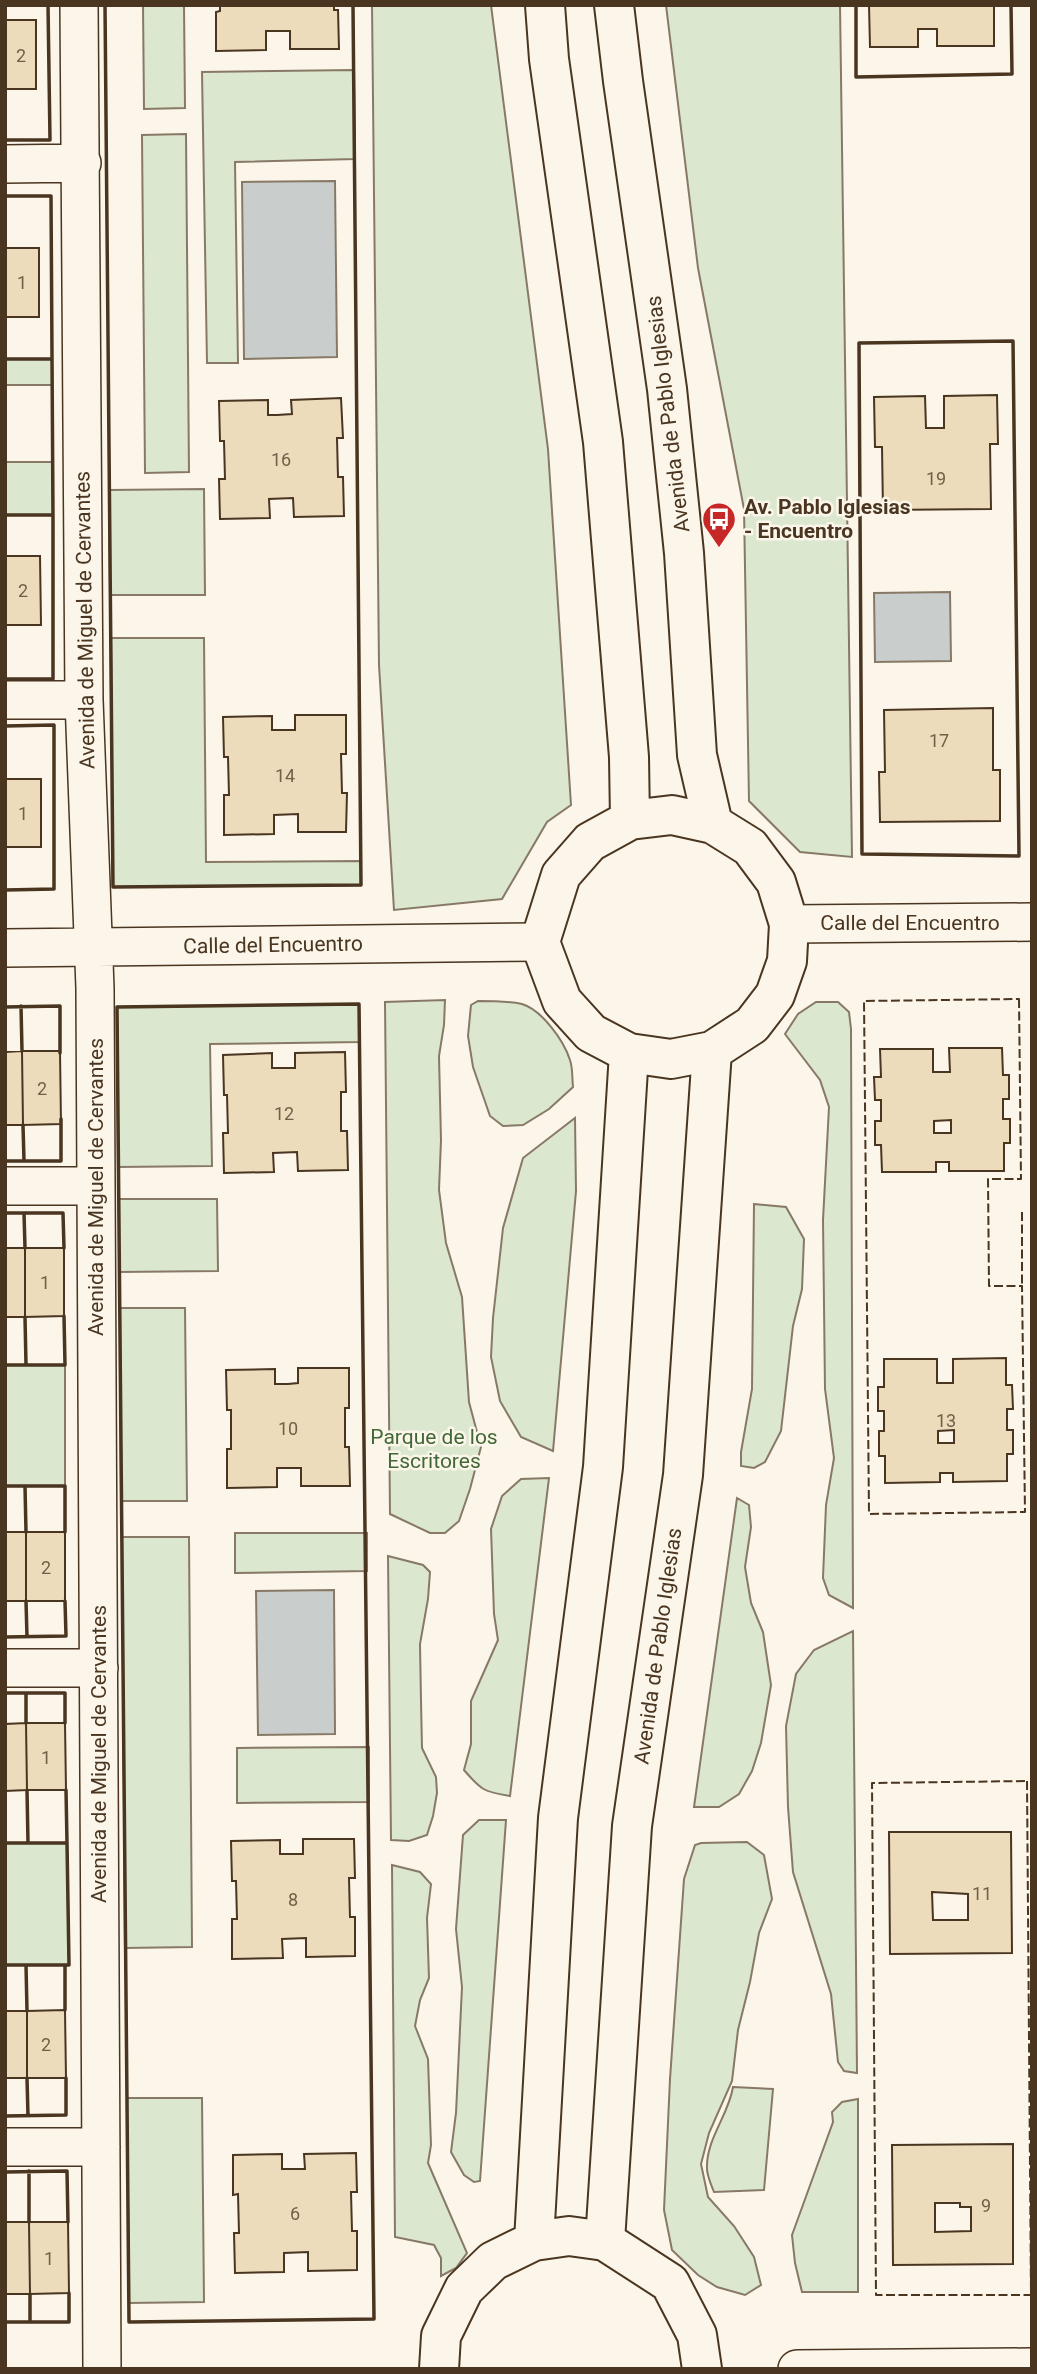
<svg xmlns="http://www.w3.org/2000/svg" width="1037" height="2374" font-family="Roboto,sans-serif">
	<style>
		.green { fill: #dce7d0; stroke: #887966; stroke-width: 2 }
		.water { fill: #c9cecd; stroke: #887966; stroke-width: 2 }
		.building { fill: #ecdcbc; stroke: #4a3520; stroke-width: 2; fill-rule: evenodd }
		.lines { fill: none; stroke-linecap: round; stroke-linejoin: round }
		.street-casing { stroke: #4a3520; stroke-width: 40 }
		.secondary-casing { stroke: #4a3520; stroke-width: 42 }
		.street { stroke: #fbf6e9; stroke-width: 37 }
		.secondary { stroke: #fbf6e9; stroke-width: 38 }
		.fence { stroke: #4a3520; stroke-width: 2; stroke-dasharray: 9 3.5; stroke-linecap: butt }
		.wall { stroke: #4a3520; stroke-width: 3.5 }
		.labels { text-anchor: middle; dominant-baseline: central; stroke-width: 5; stroke-linejoin: round; paint-order: stroke }
		.number-label { font-size: 18px; fill: #725f47 }
		.street-label { font-size: 21px; fill: #4a3520; stroke: #fbf6e9 }
		.poi-label { font-size: 21px; font-weight: bold; fill: #4a3520; stroke: #fbf6e9; text-anchor: start }
		.park-label { font-size: 21px; fill: #436837; stroke: #fbf6e9 }
	</style>
	<rect width="100%" height="100%" fill="#fbf6e9"/>
	<!-- green -->
	<path class="green" d="M143,5h41l1,103 -41,1z
		M372,5h119l57,444 23,356 -24,17 -45,77 -108,11 -15,-245z
		M666,5h174l12,852 -52,-5 -51,-51 -5,-292 -46,-241z
		M354,70l1,89 -120,3 3,201h-31l-5,-291z
		M186,134l3,338 -44,1 -3,-338z
		M5,359h47v26h-47z
		M5,462h47l1,53h-48z
		M204,489l1,106h-95l-1,-105z
		M111,638h93l2,224 155,-1v24l-248,2z
		M445,1000l-1,25 -5,31 2,84 -2,50 7,53 16,54 7,105 12,45 -11,42 -11,32 -14,12h-15l-40,-19 -5,-512z
		M478,1001c15,0 30,0 44,3 20,6 42,37 48,56 3,9 2,19 3,27l-24,22 -26,16 -20,1 -13,-10 -17,-49 -5,-31 3,-31z
		M816,1002h22l11,10 2,17 2,579 -24,-13 -6,-17 3,-73 8,-47 -9,-69 -2,-169 6,-113 -9,-27 -35,-46 13,-20z
		M359,1004l1,38 -150,2 2,122 -94,1 -1,-160z
		M575,1118l1,73 -23,260 -32,-14 -21,-36 -9,-44 2,-39 10,-90 20,-70z
		M119,1199h98l1,72 -99,1z
		M754,1204l32,3 18,32 -2,50 -9,37 -12,105 -16,31 -11,6 -13,-2v-14l11,-63z
		M120,1308h65l2,193h-66z
		M5,1365h60v121h-60z
		M549,1478l-39,318c-26,-4 -29,-6 -46,-26l7,-26v-43l27,-61 -4,-26 -3,-85 11,-33 19,-17z
		M737,1498l12,7 2,22 -6,40 6,36 12,29 8,53 -10,58 -9,28 -13,23 -20,13h-25z
		M235,1533h132v38l-132,2z
		M122,1537h67l3,410 -67,1z
		M388,1556l35,9 7,7 -2,27 -8,45 1,57 1,47 14,29 1,16 -4,23 -6,19 -18,6 -18,-1z
		M853,1631l4,442 -13,-2 -6,-9 -7,-68 -38,-122 -5,-65 -2,-81 10,-52 18,-24z
		M369,1747v55l-132,1v-55z
		M479,1820h27l-26,361 -6,1 -10,-7 -13,-23 5,-39 6,-126 -6,-58 7,-94z
		M747,1842l17,13 8,44 -13,34 -9,49 -12,48 -6,51 -23,52 -8,31 7,33 26,29 20,31 7,28 -16,10 -28,-8 -19,-12 -26,-25 -8,-40 6,-131 14,-200 11,-34 6,-2z
		M5,1843h62l2,122h-64z
		M392,1865l28,7 11,12 -4,34 2,60 -9,22 -5,26 13,33 3,86 -3,18 39,90 -11,15 -15,8v-18l-7,-13 -39,-8z
		M733,2087l40,2 -9,101 -50,2c-3,-8 -8,-18 -7,-26 0,-28 22,-52 26,-79z
		M127,2098h75l2,204 -75,1z
		M858,2099v193h-56l-7,-29 -3,-28 41,-113 -1,-10 10,-10z"/>
	<!-- water -->
	<path class="water" d="M335,181l2,176 -93,2 -2,-177z
		M950,592l1,69 -76,1 -1,-69z
		M334,1590l1,144 -77,1 -2,-144z"/>
	<!-- building -->
	<path class="building" d="M220,5h114v5h4l1,39h-49v-18h-24v19l-50,1v-39l4,-1z
		M869,5h125v41h-57v-17h-19v18h-48z
		M5,20h31v69h-31z
		M5,248h34v69h-34z
		M997,395l1,49h-8l1,65 -108,1 -1,-63h-7l-1,-50 51,-1 1,32h18v-32z
		M341,398l2,40h-6l1,39h5l1,39 -50,1 -1,-19 -24,1 1,19 -50,1 -1,-40h6l-1,-38h-4l-1,-40 49,-1v15h9l15,-1 -1,-14z
		M5,556h35l1,69h-36z
		M993,708v62h7v51l-120,1 -1,-50h6l-1,-62z
		M295,715h51v39h-5l1,39h5l-1,39h-48v-18l-24,1v19l-50,1v-40h5l-1,-38h-4l-1,-40 49,-1v14h23z
		M5,779h36v68h-36z
		M949,1048h53l1,27h6v24h-6v20h7v24h-6v28h-55v-9h-13v10h-54l-1,-27h-6v-24h6v-21h-6l-1,-23h7l-1,-28h53v23h17zM951,1120v13h-17v-12z
		M22,1051h38l1,73 -38,1z
		M22,1051l1,74h-18v-73z
		M345,1052l1,40h-5v39h6l1,39 -50,1 -1,-19 -24,1 1,19 -50,1 -1,-40h5l-1,-38h-3l-1,-40 49,-2v15h23v-15z
		M5,1248h20v69h-20z
		M25,1248h39v68l-39,1z
		M1006,1358v27h6l1,24h-6v21h6v24h-6v27l-54,1v-9h-13v9l-55,1v-27h-6v-25h5v-20h-6v-24h6v-28h53v24h16v-24zM954,1430v13h-16v-12z
		M298,1368h51v40h-4v39h4l1,39h-49v-18h-24v19l-50,1v-39h4v-39h-4l-1,-40 49,-1v15h13l10,-1z
		M5,1532h21v69h-21z
		M26,1532h39v69h-39z
		M26,1723l1,67 -22,1v-67z
		M26,1723h39l1,67h-39z
		M889,1832h122l1,121 -122,1zM932,1892l36,2v26h-35z
		M303,1839h51l1,39h-6l1,39h5v39l-49,1v-19l-24,1 1,19 -51,1v-40h5l-1,-38h-4l-1,-40 49,-1v14h23z
		M65,2010l1,68h-39v-67z
		M5,2011h22v67h-22z
		M1013,2144v120l-120,1 -1,-120zM935,2203h25v4h11v24l-36,1z
		M356,2153l1,39h-6l1,39h5v39l-49,1v-19l-24,1v19l-49,1 -1,-40h5l-1,-39 -5,1v-40l49,-1v15h23l-1,-15z
		M5,2222h24l1,72h-25z
		M29,2222h39l1,71 -39,1z"/>
	<g class="lines">
		<!-- street casing -->
		<g class="street-casing">
			<path id="street" d="M79,5l5,695 11,288 7,1381
				M5,164l77,-1
				M5,700h79
				M789,924l243,-2
				M5,948l535,-6
				M5,1186h91
				M5,1668h94
				M5,2147h96
				M797,2369l235,-2"/>
		</g>
		<!-- secondary casing -->
		<g class="secondary-casing">
			<path id="secondary" d="M545,5l4,54 54,383 26,315 1,63
				M614,5l9,76 44,308 17,164 13,202 16,69
				M672,815l41,9 37,23 26,35 13,42 -2,37 -12,34 -23,30 -40,26 -41,8 -42,-6 -38,-20 -29,-32 -22,-59 21,-67 29,-33 40,-22z
				M534,2241l24,-423 45,-351 26,-414
				M605,2241l27,-415 51,-351 29,-424
				M439,2369l2,-33 23,-47 29,-28 41,-20 35,-5 36,5 65,42 27,52 5,34"/>
		</g>
		<!-- street -->
		<use href="#street" class="street"/>
		<!-- secondary -->
		<use href="#secondary" class="secondary"/>
		<!-- fence -->
		<path class="fence" d="M1019,999l2,180h-33l1,107h33l3,226 -156,2 -5,-513z
			M1022,1212v74
			M1027,1781l4,514h-155l-4,-512z"/>
		<!-- wall -->
		<path class="wall" d="M105,5l8,882 248,-2 -8,-880
			M856,5v72l156,-3 -1,-69
			M5,140h45l-2,-135
			M5,196h46l2,319
			M1013,341l6,515 -157,-2 -3,-511z
			M5,359h47
			M5,515h48v164h-48
			M5,726l49,-1v164l-49,1
			M359,1004l15,1315 -245,3 -12,-1315z
			M21,1006l1,45
			M5,1007l55,-1v47
			M23,1125l1,36
			M5,1161h56v-42
			M5,1213h58l1,35
			M24,1213l1,35
			M25,1317l1,48
			M5,1365h60l-1,-49
			M5,1486h60v46
			M25,1486l1,46
			M26,1601l1,36
			M5,1637l61,-1 -1,-35
			M5,1693h60v30
			M26,1693v30
			M27,1790l1,53
			M5,1843h62l-1,-53
			M5,1965h60v45
			M26,1965l1,46
			M65,1965h4l-2,-122
			M27,2078l1,38
			M5,2116l61,-1v-37
			M29,2171v51
			M5,2172l62,-1 1,51
			M30,2294v28
			M5,2322h64v-29"/>
	</g>
	<!-- icons -->
	<defs>
		<g id="bus-pin" transform="scale(1.75)"><path d="M0 17L-7.5 6A9.5 9.5 0 1 1 7.5 6Z" fill="#c62828" stroke="#fbf6e9"/><path d="M-5-6H5V4H4V6H2V4H-2V6H-4V4H-5ZM-3.5-4V0h7V-4ZM-3.5 1.2v1.5H-2V1.2ZM2 1.2v1.5H3.5V1.2Z" fill="#fff"/></g>
	</defs>
	<g fill-rule="evenodd">
		<use href="#bus-pin" x="719" y="519"/>
	</g>
	<g class="labels">
		<!-- number labels -->
		<g class="number-label">
			<text x="21" y="55">2</text>
			<text x="22" y="282">1</text>
			<text x="281" y="459">16</text>
			<text x="936" y="478">19</text>
			<text x="23" y="590">2</text>
			<text x="939" y="740">17</text>
			<text x="285" y="775">14</text>
			<text x="23" y="813">1</text>
			<text x="42" y="1088">2</text>
			<text x="284" y="1113">12</text>
			<text x="45" y="1282">1</text>
			<text x="946" y="1420">13</text>
			<text x="288" y="1428">10</text>
			<text x="46" y="1567">2</text>
			<text x="46" y="1757">1</text>
			<text x="982" y="1893">11</text>
			<text x="293" y="1899">8</text>
			<text x="46" y="2044">2</text>
			<text x="986" y="2205">9</text>
			<text x="295" y="2213">6</text>
			<text x="49" y="2258">1</text>
		</g>
		<!-- street labels -->
		<g class="street-label">
			<text transform="translate(668 414) rotate(-97)">Avenida de Pablo Iglesias</text>
			<text transform="translate(85 620) rotate(-91)">Avenida de Miguel de Cervantes</text>
			<text x="910" y="923">Calle del Encuentro</text>
			<text transform="translate(273 945) rotate(-1)">Calle del Encuentro</text>
			<text transform="translate(96 1187) rotate(-90)">Avenida de Miguel de Cervantes</text>
			<text transform="translate(658 1646) rotate(-82)">Avenida de Pablo Iglesias</text>
			<text transform="translate(99 1754) rotate(-90)">Avenida de Miguel de Cervantes</text>
		</g>
		<!-- poi labels -->
		<g class="poi-label">
			<text x="744" y="507">Av. Pablo Iglesias<tspan x="744" dy="24">- Encuentro</tspan></text>
		</g>
		<!-- park labels -->
		<g class="park-label">
			<text x="434" y="1437">Parque de los<tspan x="434" dy="24">Escritores</tspan></text>
		</g>
	</g>
	<!-- border -->
	<rect width="1037" height="2374" fill="none" stroke="#4a3520" stroke-width="14"/>
</svg>
